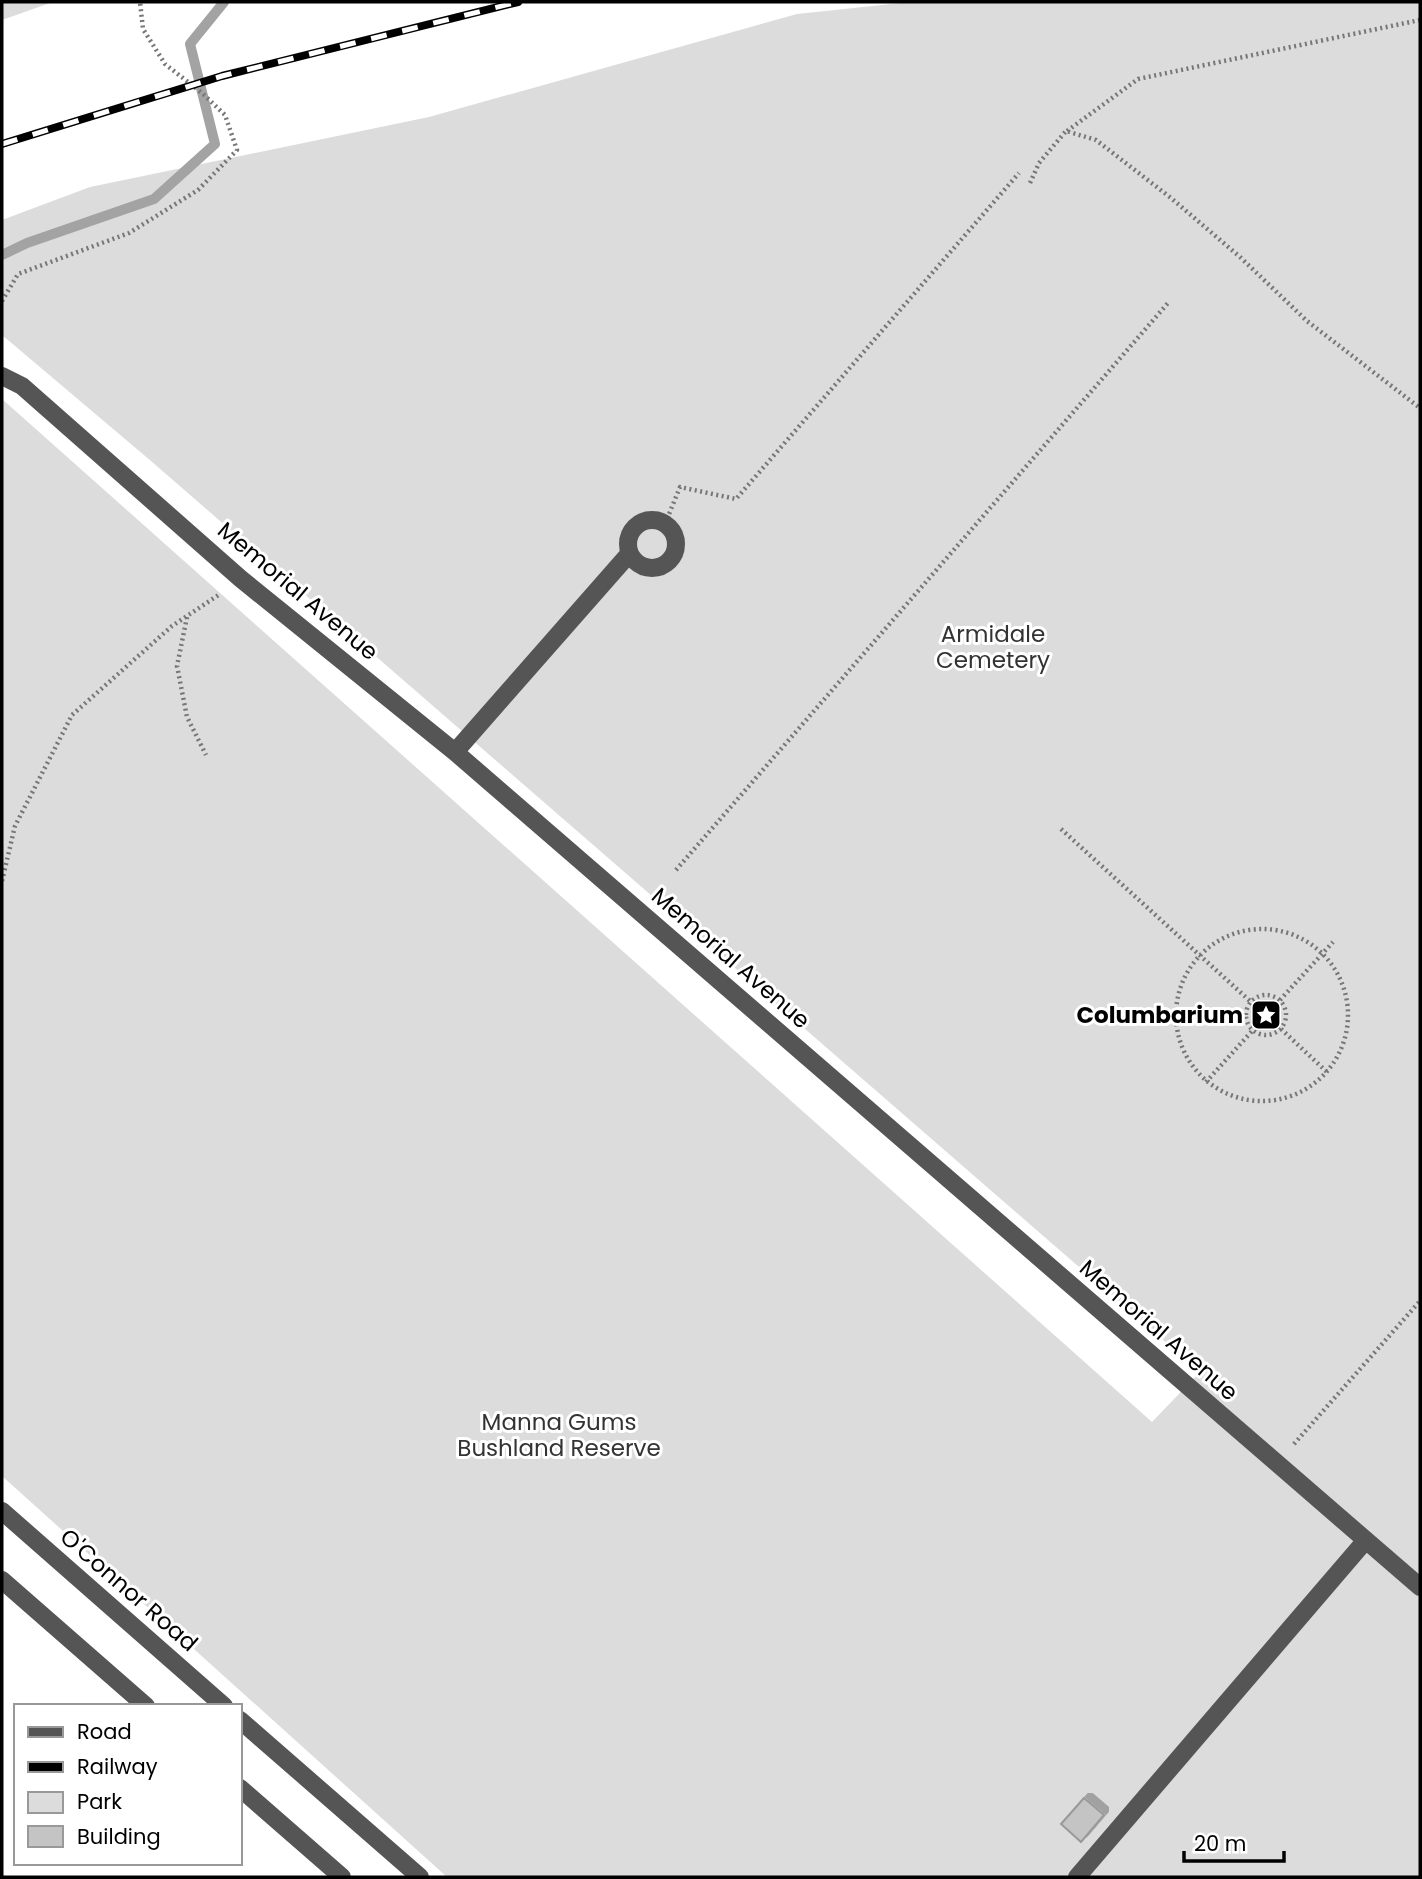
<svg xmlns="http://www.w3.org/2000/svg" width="1422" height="1879" font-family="Poppins,sans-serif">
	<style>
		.green { fill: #dcdcdc }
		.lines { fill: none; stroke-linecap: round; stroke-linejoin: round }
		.stream { stroke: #a3a3a3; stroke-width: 10 }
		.building { fill: #c4c4c4; stroke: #999; stroke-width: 2; filter: url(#shadow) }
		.path { stroke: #777; stroke-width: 4.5; stroke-dasharray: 2 3.5; stroke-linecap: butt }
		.minor { stroke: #555; stroke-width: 18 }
		.rail-casing { stroke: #000; stroke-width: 8 }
		.rail { stroke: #fff; stroke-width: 5; stroke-dasharray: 16; stroke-linecap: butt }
		.labels { text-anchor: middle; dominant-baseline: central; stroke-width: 6; stroke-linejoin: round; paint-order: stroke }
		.street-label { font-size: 23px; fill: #000; stroke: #fff }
		.park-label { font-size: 23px; fill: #333; stroke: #fff }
		.poi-label { font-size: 23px; font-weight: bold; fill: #000; stroke: #fff; text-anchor: end }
	</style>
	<defs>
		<filter id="shadow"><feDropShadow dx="6" dy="-6" stdDeviation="0" flood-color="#0004"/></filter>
	</defs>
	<rect width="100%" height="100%" fill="#fff"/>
	<!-- green -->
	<path class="green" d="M2,2h51l-51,18z
		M910,2h510v1875h-973l-445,-401v-1077l1150,1023 48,-50 -1049,-911 -149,-126v-115l88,-33 339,-70 368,-103z"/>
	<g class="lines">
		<!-- stream -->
		<path class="stream" d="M2,255l25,-12 127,-44 61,-55 -25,-100 34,-42"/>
	</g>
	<!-- building -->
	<path class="building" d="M1084,1798l20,17 -23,27 -20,-18z"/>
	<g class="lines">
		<!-- path -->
		<path class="path" d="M1067,131l71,-52 282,-59
			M1030,183l9,-20 27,-32 30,9 75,58 69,59 67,64 113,87
			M2,301l16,-27 111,-41 69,-43 39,-40 -12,-35 -23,-22 -37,-29 -22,-35 -3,-27
			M665,524l15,-37 56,12 283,-326
			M187,617l-10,49 10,51 19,38
			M1061,829l189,172
			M676,870l492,-567
			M2,881l13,-55 57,-111 100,-89 48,-32
			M1176 1015a86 86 0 1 1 172 0a86 86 0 1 1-172 0Z
			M1246 1015a20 20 0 1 1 40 0a20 20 0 1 1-40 0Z
			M1280,1000l53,-58
			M1281,1029l46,43
			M1206,1082l47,-52
			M1294,1444l126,-143"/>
		<!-- minor -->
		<path class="minor" d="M2,376l20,10 219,193 214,173 965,835
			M628 544a24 24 0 1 1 48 0a24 24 0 1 1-48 0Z
			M455,752l174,-198
			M2,1511l222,195
			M2,1580l144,126
			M240,1720l180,157
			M240,1788l102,89
			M1077,1877l289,-337"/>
		<!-- rail casing -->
		<g class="rail-casing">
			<path id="rail" d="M2,144l220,-68 296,-74"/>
		</g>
		<!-- rail -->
		<use href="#rail" class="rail"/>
	</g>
	<!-- icons -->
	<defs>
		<g id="sight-square" transform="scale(1.575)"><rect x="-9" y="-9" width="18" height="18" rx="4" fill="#000" stroke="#fff"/><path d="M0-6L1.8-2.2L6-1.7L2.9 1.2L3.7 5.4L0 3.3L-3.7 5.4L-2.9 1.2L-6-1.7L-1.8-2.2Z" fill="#fff"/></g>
	</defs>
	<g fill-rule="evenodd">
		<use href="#sight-square" x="1266" y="1015"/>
	</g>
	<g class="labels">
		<!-- street labels -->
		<g class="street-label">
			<text transform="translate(298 591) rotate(40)">Memorial Avenue</text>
			<text transform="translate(731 958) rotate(41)">Memorial Avenue</text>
			<text transform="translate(1159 1330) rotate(41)">Memorial Avenue</text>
			<text transform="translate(129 1590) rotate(41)">O'Connor Road</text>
		</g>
		<!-- park labels -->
		<g class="park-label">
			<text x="993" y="634">Armidale<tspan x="993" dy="26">Cemetery</tspan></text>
			<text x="559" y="1422">Manna Gums<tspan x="559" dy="26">Bushland Reserve</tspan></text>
		</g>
		<!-- poi labels -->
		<g class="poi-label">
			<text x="1243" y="1015">Columbarium</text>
		</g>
	</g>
	<!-- border -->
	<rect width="1422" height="1879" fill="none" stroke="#000000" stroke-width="7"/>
	<!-- legend -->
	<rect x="14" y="1704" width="228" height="161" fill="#ffffff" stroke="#999999" stroke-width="2"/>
	<rect x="28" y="1727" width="35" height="10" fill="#555555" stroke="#999999" stroke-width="2"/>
	<text x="77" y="1739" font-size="21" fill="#000000">Road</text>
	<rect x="28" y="1762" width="35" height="10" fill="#000000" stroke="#999999" stroke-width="2"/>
	<text x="77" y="1774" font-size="21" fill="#000000">Railway</text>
	<rect x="28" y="1792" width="35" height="21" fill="#dcdcdc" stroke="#999999" stroke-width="2"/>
	<text x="77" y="1809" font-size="21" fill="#000000">Park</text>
	<rect x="28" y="1826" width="35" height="21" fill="#c4c4c4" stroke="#999999" stroke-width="2"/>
	<text x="77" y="1844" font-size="21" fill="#000000">Building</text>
	<!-- scale -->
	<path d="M1184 1851v10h100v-10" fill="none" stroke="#000000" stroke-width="3.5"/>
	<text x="1194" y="1851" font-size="21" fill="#000000" stroke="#ffffff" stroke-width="5" paint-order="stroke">20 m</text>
</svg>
